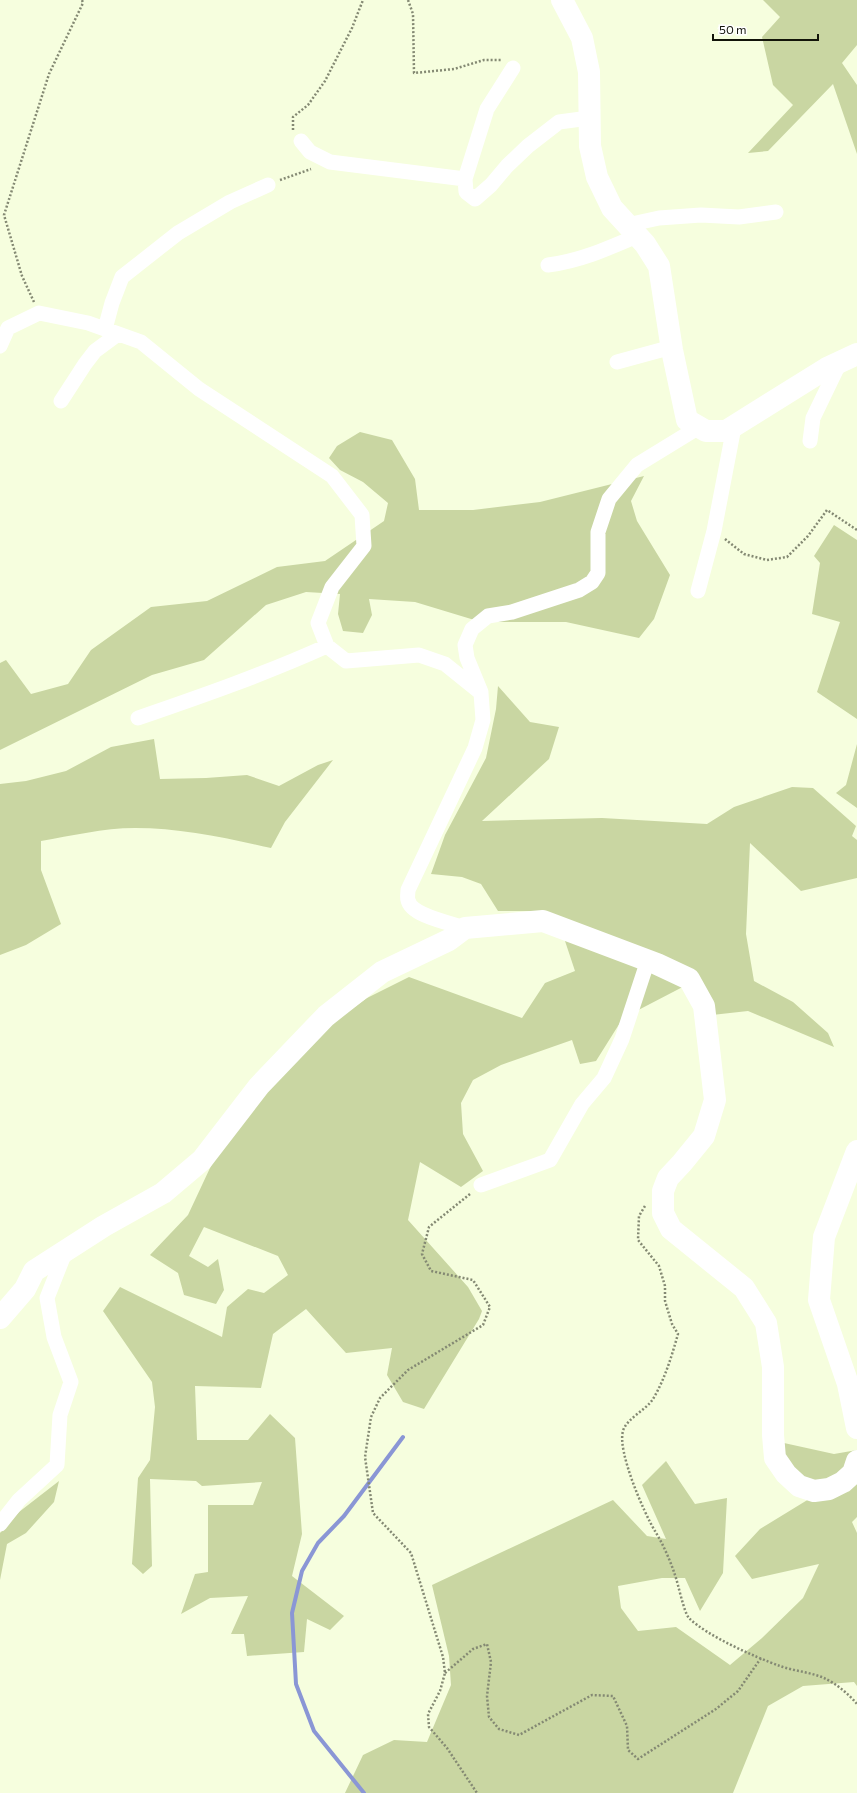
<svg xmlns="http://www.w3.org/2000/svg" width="857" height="1793" font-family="Commissioner,sans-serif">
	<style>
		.green { fill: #c9d6a2 }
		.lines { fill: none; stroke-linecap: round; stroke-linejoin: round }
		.stream { stroke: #8a96d5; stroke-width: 4 }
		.path { stroke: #848973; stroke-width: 2.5; stroke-dasharray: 2 2; stroke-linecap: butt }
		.street { stroke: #fff; stroke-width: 15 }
		.secondary { stroke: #fff; stroke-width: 22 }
	</style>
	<rect width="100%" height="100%" fill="#f6fede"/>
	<!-- green -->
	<path class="green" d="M763,0h94v45l-15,18 15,22v69l-24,-70 -65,67 -20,2 45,-48 -20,-20 -11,-48 18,-20z
		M360,432l32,8 23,39 4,31h54l67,-8 104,-26 -13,25 6,20 33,54 -16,44 -15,19 -73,-16h-85l-66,-20 -46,-3 3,16 -9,18 -20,-2 -5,-17 2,-20 -34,-2 -40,13 -62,55 -52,15 -152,75v-87l6,-3 25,34 37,-10 23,-34 60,-43 56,-6 70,-34 48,-6 59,-40 4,-18 -25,-21 -23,-12 -11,-12 8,-12z
		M834,525l23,15v179l-40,-27 23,-70 -28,-8 8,-51 -6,-7z
		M498,686l32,36 29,5 -10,32 -67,62 120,-3 105,6 27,-17 58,-20 21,1 43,38 -4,10 5,4v38l-56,13 -51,-48 -4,91 8,47 39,21 35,31 6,14 -86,-36 -36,4 -14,-36 -75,39 -27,43 -16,3 -8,-24 -71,25 -28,15 -12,23 2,31 20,37 -22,16 -41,-25 -12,58 60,67 14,24 -3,8 -55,90 -21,-7 -16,-27 5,-27 -46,5 -40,-44 -33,25 -12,54 -66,-2 2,54h51l22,-26 25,24 7,96 -10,42 52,40 -14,14 -23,-11 -3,33 -57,4 -3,-22h-13l17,-38 -38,2 -29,16 14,-40 13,-2v-67h45l9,-23 -60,4 -6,-5 -46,-2 2,87 -9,8 -11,-10 6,-86 12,-18 5,-53 -3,-25 -49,-71 17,-24 102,50 5,-30 21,-18 16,4 24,-18 -10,-19 -74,-29 -15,29 19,11 10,-8 6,31 -8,14 -32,-9 -6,-22 -28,-18 38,-40 29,-62 47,-63 72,-70 31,-22 42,-21 113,41 23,-35 30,-12 -11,-33 -29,-27h-37l-17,-27 -19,-7 -31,-3 14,-39 41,-77 10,-49z
		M154,739l6,40 46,-1 41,-3 32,11 39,-21 15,-5 -48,62 -14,26c-44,-10 -91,-20 -136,-20 -32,0 -64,8 -94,13v29l20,54 -35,21 -26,10v-171l26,-3 40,-10 45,-24z
		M857,744v64l-21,-15 10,-8z
		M784,1443l50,11 23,-4v67l-5,5 5,11v153l-3,-4 -51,4 -35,20 -35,87h-388l18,-38 31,-15 33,2 24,-57 -2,-29 -17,-71 181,-85 34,36 19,3 -24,-54 24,-24 29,43 32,-6 -4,75 -23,38 -15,-33h-23l-44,8 3,22 17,23 38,-4 54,38 32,-27 41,-40 16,-34 -67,15 -17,-23 25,-27 49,-30 -24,-39z
		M59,1481l-5,21 -28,31 -19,11 -7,36v-47l19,-21z"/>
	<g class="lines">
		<!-- stream -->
		<path class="stream" d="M364,1793l-50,-62 -18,-47 -4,-71 10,-42 16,-28 26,-27 59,-79"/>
		<!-- path -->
		<path class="path" d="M408,0l5,14 1,59 40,-4 30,-9h18
			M293,130v-13l15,-12 17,-24 27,-53 11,-28
			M280,180l31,-11
			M34,302l-12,-26 -18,-61 45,-141 34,-71 -1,-3
			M725,539l19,15 23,6 20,-3 21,-21 19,-26 30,20
			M470,1194l-41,33 -7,27 9,17 42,9 17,27 -7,18 -75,45 -28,28 -9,19 -6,40 8,56 38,40 32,104 2,16 -5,18 -12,23 1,13 18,21 30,45
			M645,1206l-6,10 -1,24 21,26 6,20v15l7,23 6,10c-6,21 -13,45 -25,65 -7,11 -27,20 -30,32 -6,20 21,82 32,100 8,13 15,29 20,44 3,8 9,38 14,43 18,18 66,39 91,48 14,5 30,6 44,12 11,5 25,16 33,26
			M445,1673l28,-24 14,-5 4,18 -4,34 2,21 10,12 20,6 73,-40 21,1 14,30 1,24 10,9 78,-50 22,-18 23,-33"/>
		<!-- street -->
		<path class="street" d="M513,68l-26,41 -22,70 1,13 9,7 16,-14 16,-19 21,-20 31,-24 30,-4
			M301,141l9,11 20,10 135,17
			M627,225l32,-7 42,-3 38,2 37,-5
			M548,265c32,-4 61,-17 89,-29
			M105,329l7,-26 10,-26 56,-44 52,-31 38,-17
			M0,346l8,-18 31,-15 49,10 53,19 58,47 133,87 30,39 2,31 -32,41 -14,36 9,23 19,15 73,-6 26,9 36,29 2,27 -8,28 -67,142c0,3 -1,7 0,10 3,16 43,23 57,28
			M617,362l55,-15
			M61,401l24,-37 10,-13 23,-17
			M810,441l3,-23 27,-56
			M698,591l16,-60 20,-104
			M481,692l-14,-34 -2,-13 7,-16 16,-13 24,-4 67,-22 13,-8 6,-9v-41l11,-33 28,-34 62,-38
			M138,718c64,-22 127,-44 189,-72
			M481,1185l69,-25 32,-56 22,-26 18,-39 26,-79
			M0,1524l19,-24 38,-35 3,-50 11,-33 -17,-45 -7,-39 19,-48"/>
		<!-- secondary -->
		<path class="secondary" d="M562,0l20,38 7,34 1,74 7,31 15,31 33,36 14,22 13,84 15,70 19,11h20l101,-63 30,-14
			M857,1151l-33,86 -5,63 29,84 9,44
			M0,1318l25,-29 9,-18 70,-45 59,-33 39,-33 57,-74 67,-70 56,-44 67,-32 16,-12 78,-7 114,43 32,15 15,27 11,94 -11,36 -22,27 -14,15 -5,13v22l8,16 73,59 22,35 7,44v68l2,23 11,16 13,12 15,5 15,-2 14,-7 10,-9 4,-12"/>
	</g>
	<!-- scale -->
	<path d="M713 34v6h105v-6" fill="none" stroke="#121409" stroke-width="2"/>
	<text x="719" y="34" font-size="12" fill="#121409" stroke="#ffffff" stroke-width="3" paint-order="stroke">50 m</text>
</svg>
